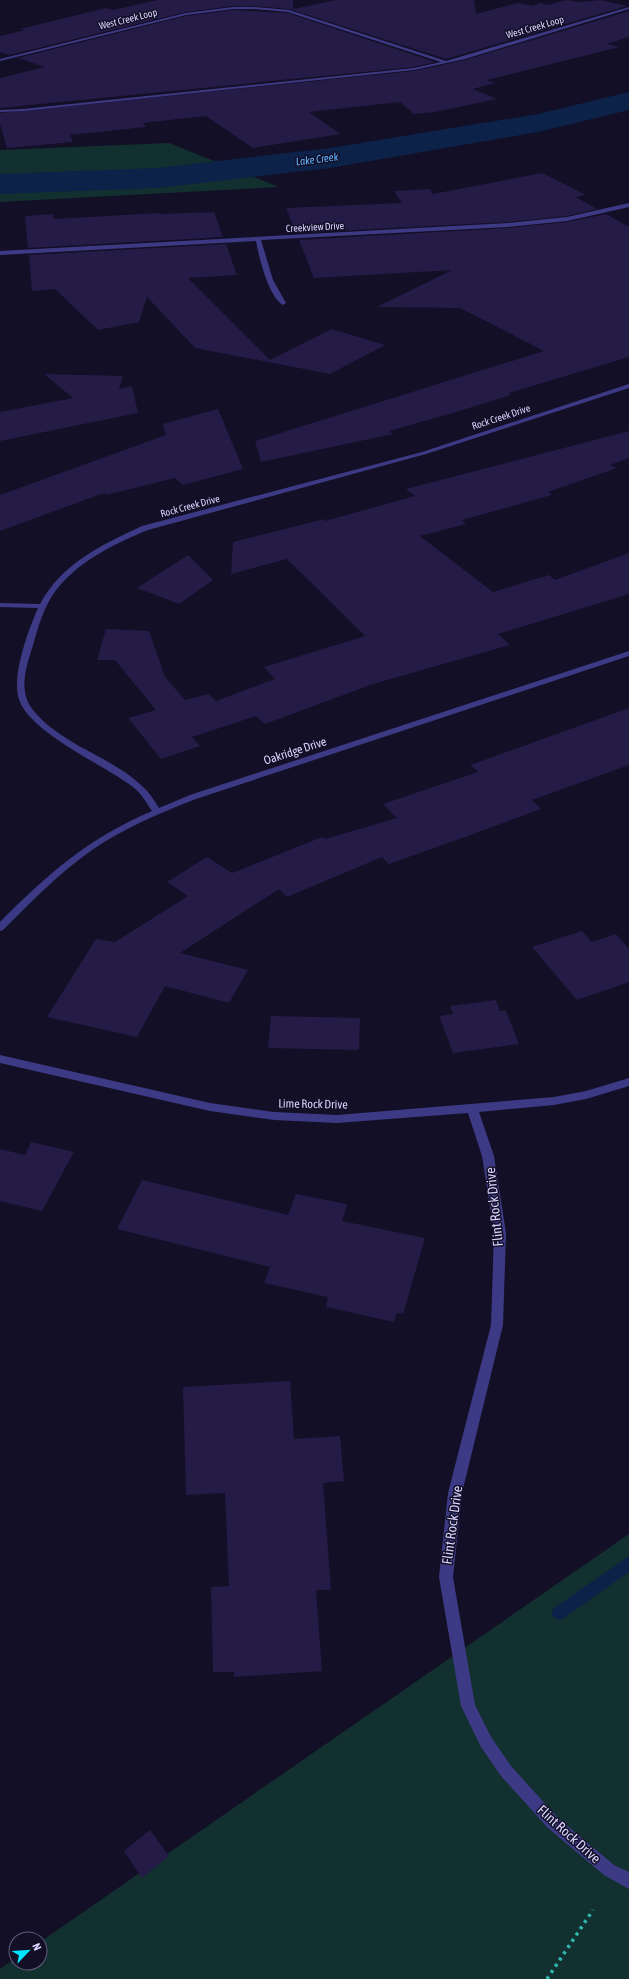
<svg xmlns="http://www.w3.org/2000/svg" width="629" height="1979" font-family="'Asap Condensed',sans-serif">
	<style>
		.green { fill: #12302f }
		.lines { fill: none; stroke-linecap: round; stroke-linejoin: round }
		.stream { fill: #0c2248; fill-rule: evenodd }
		.river { fill: #0c2248; fill-rule: evenodd }
		.building { fill: #241b47 }
		.path { stroke: #2fb8b0; stroke-width: 3.5; stroke-dasharray: 3 4.5; stroke-linecap: butt }
		.minor { fill: #3d3a85; fill-rule: evenodd }
		.labels { text-anchor: middle; dominant-baseline: central; stroke-width: 3; stroke-linejoin: round; paint-order: stroke }
		.far-street-label { font-size: 10px; fill: #d9d4ff; stroke: #130f26 }
		.far-water-label { font-size: 11px; font-style: italic; fill: #62b6ff; stroke: #130f26 }
		.street-label { font-size: 12px; fill: #d9d4ff; stroke: #130f26 }
		.near-street-label { font-size: 14px; fill: #d9d4ff; stroke: #130f26 }
	</style>
	<rect width="100%" height="100%" fill="#130f26"/>
	<!-- green -->
	<path class="green" d="M169,143l110,44 -279,15v-52z
		M629,1534v445h-629v-10l16,-11v5h24v-21z"/>
	<g class="lines">
		<!-- stream -->
		<path class="stream" d="M629,1556v16l-65,46 -5,2 -5,-2 -3,-5 3,-5z"/>
		<!-- river -->
		<path class="river" d="M629,92v18l-91,22 -208,36 -172,20 -158,6v-20l158,-6 172,-20 208,-34z"/>
	</g>
	<!-- building -->
	<path class="building" d="M158,0h135v9l43,-9h138l2,14 42,-11 15,3 7,-3 9,2 17,-5 13,2 21,-2 27,6 -181,53 -157,-50 -34,-3h-22l-47,6 -177,43 -9,-3v-16l25,-6 -5,-1 86,-21 7,2z
		M233,10l55,3 147,49 -21,5 -414,41v-30l45,-11 -27,-9 168,-42z
		M629,11v26l-22,7 13,3 -133,33 8,3 -22,6 24,10 -62,13 -21,2 -14,-12 -91,10 31,22 -87,14 -47,-32 -63,7 3,4 -76,8 3,7 -66,6 -7,-24v-11l414,-42 51,-11z
		M542,173l44,22 -10,2 21,12 -30,7 -59,6 -212,11 -10,-25 116,-5 -8,-12 36,-2 3,5z
		M214,212l9,25 -195,11 -3,-32 28,-2 1,5 105,-6 1,1z
		M606,214l23,13v130l-120,36 2,2 -55,17 -67,19 4,3 -132,28 -6,-21 289,-90 -84,-43 -83,-1 75,-37 -138,8 -15,-38 209,-12 59,-6z
		M226,244l11,31 -49,3 82,82 62,-31 53,16 -55,29 -135,-26 -48,-51 -8,25 -41,8 -43,-41 -23,2 -3,-36z
		M44,374l79,2 -4,13 13,-3 6,27 -138,28v-29l73,-14z
		M218,409l25,60 -60,16 -8,-7 -69,17 -2,-2 -104,38v-36l166,-60 -3,-11z
		M629,431v27l-19,7 7,3 -69,24 4,3 -90,25 4,4 -46,12 73,56 56,-17 6,5 74,-27v41l-131,40 12,11 -137,39 -108,40 -9,-8 -64,21 8,9 -39,13 -33,-41 28,-8 -41,-50h-18l9,-31 43,2 16,46 20,23 24,-6 7,7 59,-22 -11,-12 101,-31 -78,-77 -56,15 2,-32 91,-23 1,2 90,-25 -9,-7z
		M188,555l25,25 -34,24 -42,-16z
		M629,708v57l-97,35 9,9 -79,29 -73,26 -7,-7 -95,40 -8,-8 -99,64 68,17 -19,33 -64,-17 -28,51 -90,-20 49,-78 19,3 73,-46 -21,-14 40,-25 25,16 90,-36 3,2 72,-21 -14,-14 95,-32 -8,-7z
		M582,931l10,11 24,-8 13,15v33l-52,18 -45,-53z
		M496,1000l4,11h6l13,33 -66,9 -14,-37 14,-2 -3,-8z
		M271,1016l89,2 -1,32 -91,-2z
		M31,1142l43,10 -32,59 -42,-10v-52l25,6z
		M142,1180l146,35 8,-21 51,10 -5,17 83,17 -22,76 -6,-1 -3,9 -68,-15 2,-10 -64,-14 6,-16 -153,-38z
		M290,1381l4,58 46,-3 4,45 -21,2 8,107h-15l6,81 -88,6v-5h-21l-2,-85 18,-1 -4,-93 -39,2 -3,-108z
		M150,1830l19,26 -27,22 -18,-27z"/>
	<g class="lines">
		<!-- path -->
		<path class="path" d="M547,1979l46,-69"/>
		<!-- minor -->
		<path class="minor" d="M233,7h22l34,3 157,51 183,-54v2l-164,50 -51,11 -391,41 -23,1v-2l23,-1 391,-41 27,-6 -153,-50 -33,-3h-22l-47,6 -186,46v-2l186,-46z
			M629,203v4l-62,14 -59,6 -247,13 12,40 13,23 -3,2c-15,-9 -24,-48 -27,-64l-256,14v-4l508,-28 59,-6z
			M629,384v4l-203,66 -278,76c-36,15 -74,33 -96,66 -11,17 -16,40 -22,59 -6,18 -10,39 3,55 28,35 78,46 109,76 7,6 12,14 17,22l31,-13 439,-144v5l-433,143c-36,14 -72,29 -104,51 -33,23 -61,52 -89,80l-3,1v-9c49,-49 87,-83 152,-111 -6,-9 -11,-18 -19,-24 -28,-22 -108,-56 -115,-91 -5,-24 10,-65 20,-88l-38,-1v-4l40,1c21,-40 63,-60 102,-78l280,-74z
			M0,1055l210,48 64,9 63,3 217,-18 32,-6 43,-13v8l-43,13 -32,6 -75,7 15,44 12,77 -3,92 -41,168 -9,84 22,128 16,32 20,29 47,52 56,47 15,7v17l-25,-14 -56,-47 -47,-52 -20,-29 -20,-41 -22,-129 9,-84 43,-168 3,-92 -12,-77 -14,-43 -131,10 -63,-3 -64,-9 -210,-48z"/>
	</g>
	<g class="labels">
		<!-- far-street labels -->
		<g class="far-street-label">
			<text transform="translate(128 19) rotate(-14)">West Creek Loop</text>
			<text transform="translate(535 27) rotate(-16)">West Creek Loop</text>
			<text transform="translate(315 227) rotate(-3)">Creekview Drive</text>
			<text transform="translate(501 417) rotate(-18)">Rock Creek Drive</text>
			<text transform="translate(190 506) rotate(-15)">Rock Creek Drive</text>
		</g>
		<!-- far-water labels -->
		<g class="far-water-label">
			<text transform="translate(317 159) rotate(-7)">Lake Creek</text>
		</g>
		<!-- street labels -->
		<g class="street-label">
			<text transform="translate(295 751) rotate(-18)">Oakridge Drive</text>
			<text transform="translate(313 1104) rotate(1)">Lime Rock Drive</text>
		</g>
		<!-- near-street labels -->
		<g class="near-street-label">
			<text transform="translate(494 1207) rotate(-96)">Flint Rock Drive</text>
			<text transform="translate(452 1525) rotate(-82)">Flint Rock Drive</text>
			<text transform="translate(569 1834) rotate(42)">Flint Rock Drive</text>
		</g>
	</g>
	<!-- north arrow -->
	<g transform="translate(28 1951) rotate(65)"><circle r="19" fill="#130f26" stroke="#625e7d"/>
	<path d="M0-3L7 15L0 10L-7 15Z" fill="#00e5ff"/>
	<text y="-6" font-size="11" font-weight="bold" text-anchor="middle" fill="#d9d4ff">N</text>
	</g>
</svg>
